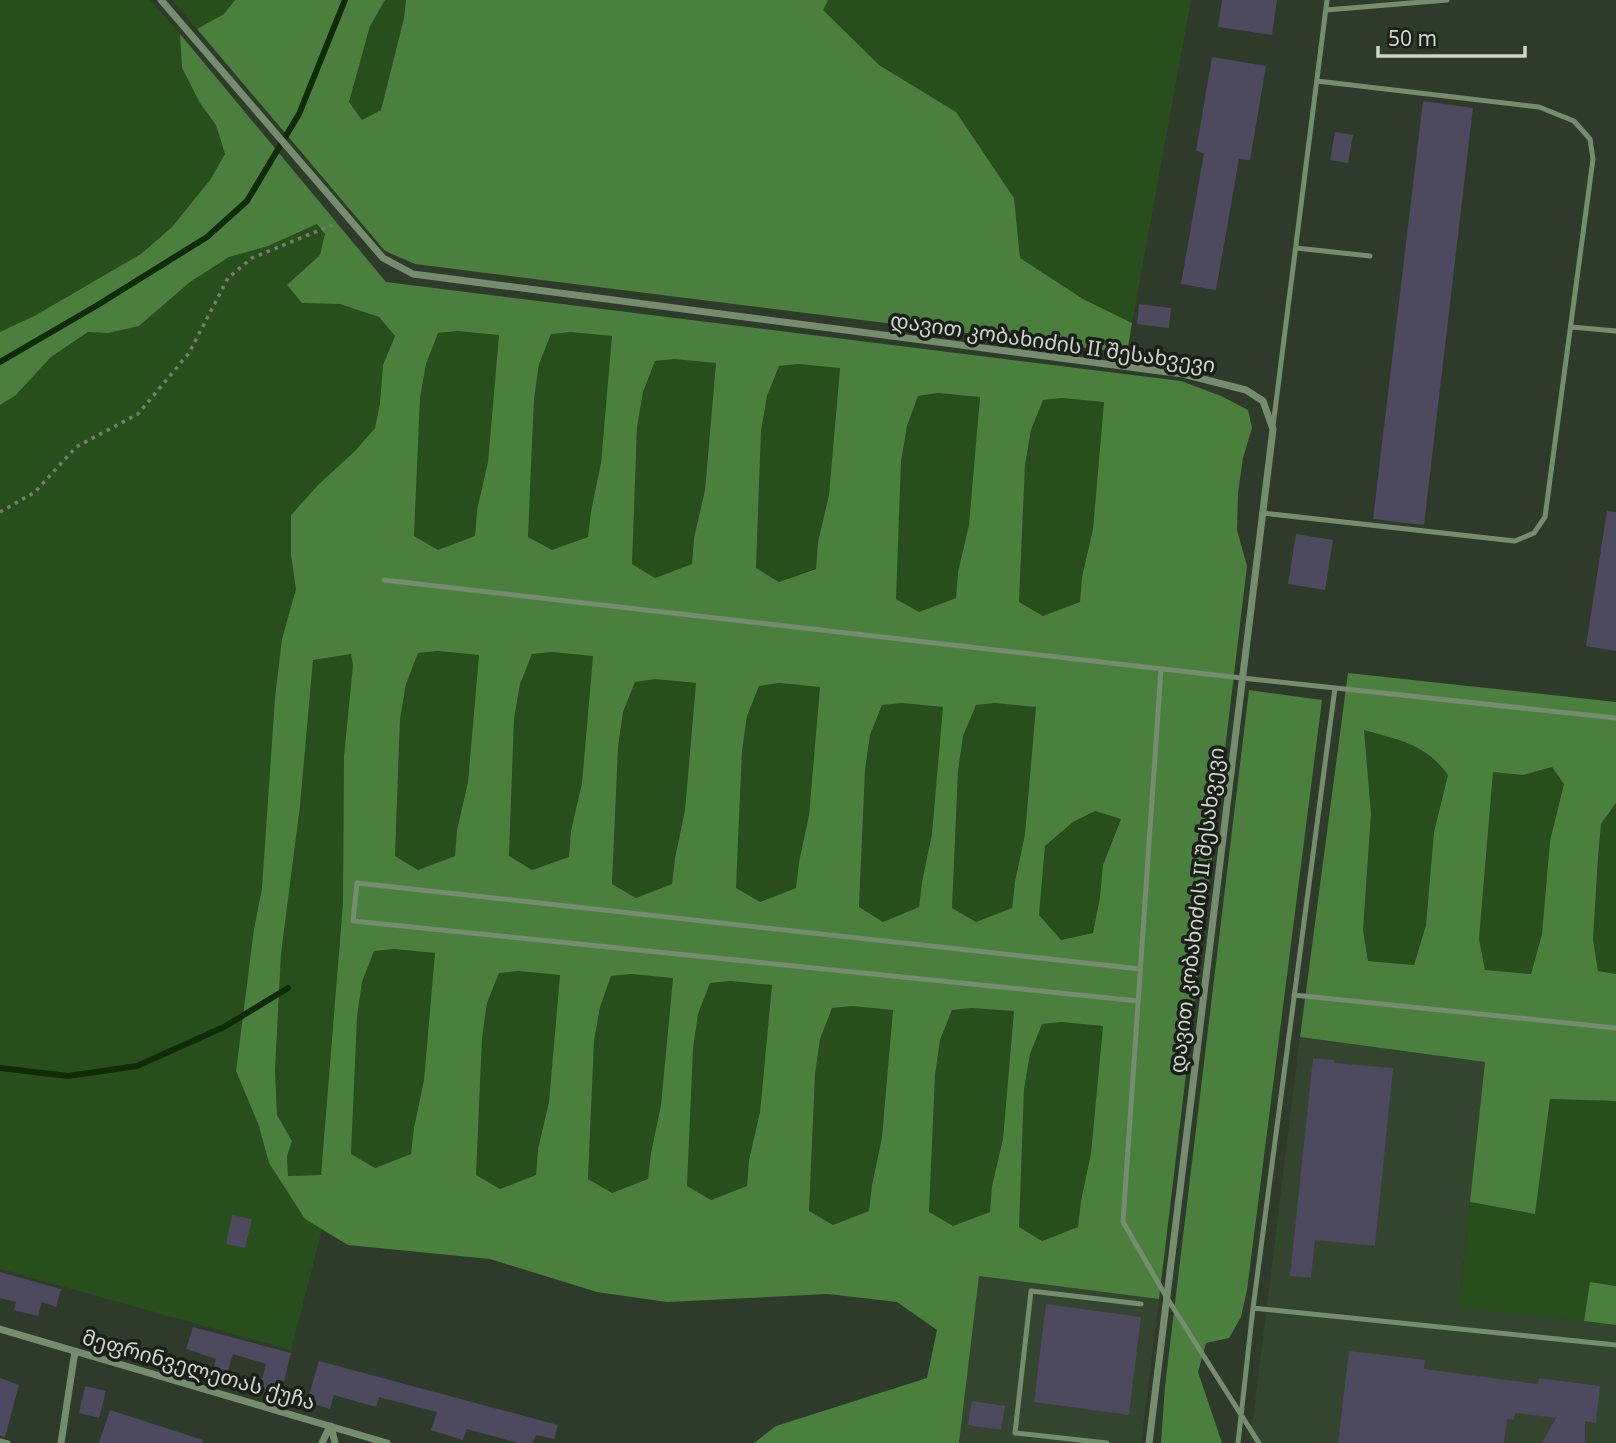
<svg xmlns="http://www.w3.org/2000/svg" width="1616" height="1443" font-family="Georgia,'Noto Sans Georgian',serif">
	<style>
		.built { fill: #33452e }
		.green { fill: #274e1b }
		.forest { fill: #4b7f3d; fill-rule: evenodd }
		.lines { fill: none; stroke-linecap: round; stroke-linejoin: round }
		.stream { stroke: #102b08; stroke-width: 6 }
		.building { fill: #4d495e }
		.path { stroke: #737e70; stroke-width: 3.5; stroke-dasharray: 3.5 5; stroke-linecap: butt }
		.service { stroke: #758c6f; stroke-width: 5 }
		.minor { stroke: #758c6f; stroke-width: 7 }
		.labels { text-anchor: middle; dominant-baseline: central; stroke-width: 7; stroke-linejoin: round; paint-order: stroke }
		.street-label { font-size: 21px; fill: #cdd5ca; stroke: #1a2018 }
	</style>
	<rect width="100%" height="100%" fill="#2e3b2a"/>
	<!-- built -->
	<path class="built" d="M1300,1037l185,25 -26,244 157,19v118h-366z
		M979,1276l180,23 -18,144h-182z"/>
	<!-- green -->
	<path class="green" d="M0,0h150l30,34 2,34 18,35 16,22 9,29 -15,26 -38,47 -31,27 -105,61 -36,17z
		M172,0h63l-11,14 -27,15z
		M385,0h21l-2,18 -23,92 -19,10 -13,-18 21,-76z
		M828,0h363l-59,323 -49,-24 -63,-41 -6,-60 -58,-86 -77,-47 -57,-55z
		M317,224l8,10 -4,21 -34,30 15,18 38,1 39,13 16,19 -12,29 -3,38 -5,25 -20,23 -37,34 -27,30v40l6,34 -15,50 -20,249 -8,41 -18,142 23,55 10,37 36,56 17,11 -31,120 -291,-81v-864l16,-10 35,-38 38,-25 19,1 31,-7 51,-44 39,-26 39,-10z
		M457,331l42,4 -11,127 -11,48 -2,26 -37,14 -24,-14 6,-138 6,-34 11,-31z
		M571,332l42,3 -12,128 -10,48 -3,26 -36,14 -24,-14 6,-138 5,-35 12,-30z
		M674,359l42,4 -11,127 -11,48 -2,26 -37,14 -23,-14 5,-137 6,-35 12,-31z
		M798,364l42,3 -11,128 -11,47 -2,26 -37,14 -23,-14 5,-137 6,-35 12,-30z
		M938,393l42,4 -11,128 -11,47 -2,26 -37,14 -24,-14 6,-137 6,-35 11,-30z
		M1062,398l42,3 -11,128 -11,48 -2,26 -37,13 -24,-13 6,-138 6,-35 11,-30z
		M438,651l41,4 -11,127 -11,48 -2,26 -36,14 -24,-14 5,-137 6,-35 12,-31z
		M552,652l41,3 -11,128 -11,48 -2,26 -37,13 -23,-13 5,-138 6,-35 12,-30z
		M352,654l1,11 -9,91 -1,147 -22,272 -33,1 -1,-20 5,-15 -15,-26 -2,-45 6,-116 19,-148 13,-146z
		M655,679l41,4 -11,127 -10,48 -3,26 -36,14 -24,-14 6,-137 5,-35 12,-31z
		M779,683l41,4 -11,128 -10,47 -3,26 -36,14 -24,-14 6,-137 5,-35 12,-30z
		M902,703l42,3 -12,128 -10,48 -3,26 -36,14 -24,-14 6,-138 5,-35 12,-30z
		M995,703l42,3 -12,128 -10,48 -3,26 -36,14 -24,-14 6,-137 5,-35 12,-31z
		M1363,729c36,11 63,15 85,46l-14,57 -8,93 -12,40 -46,-4 -5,-31 8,-116z
		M1552,767l13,17 -15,57 -8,93 -11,40 -46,-4 -6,-31 14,-167 30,3z
		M1616,803v171l-18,-3 -5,-31 8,-116z
		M1095,811l26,7 -18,47 -3,32 -7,36 -32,7 -22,-25 6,-69 28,-24z
		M394,949l41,4 -11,127 -10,48 -3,26 -36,14 -24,-14 6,-137 5,-35 12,-31z
		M519,971l41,3 -11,128 -11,47 -2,26 -36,14 -24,-14 6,-137 5,-35 12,-30z
		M631,974l42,3 -12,128 -10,48 -3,26 -36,14 -24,-14 6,-138 6,-34 11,-31z
		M730,981l42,4 -12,127 -11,48 -2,26 -36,14 -24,-14 6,-137 5,-35 12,-31z
		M852,1006l41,4 -11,127 -10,48 -3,26 -36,14 -24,-14 6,-137 5,-35 12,-31z
		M972,1008l42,3 -11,128 -11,47 -2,26 -37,14 -24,-13 6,-138 5,-35 12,-30z
		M1061,1022l42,4 -12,127 -10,48 -3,26 -36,14 -24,-14 6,-138 6,-35 11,-30z
		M1550,1099l66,2v185l-25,-4 -7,39 -125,-14 11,-105 65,12z"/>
	<!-- forest -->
	<path class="forest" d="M235,0h150l-15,26 -21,76 13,18 19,-10 23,-92 2,-18h422l-5,10 56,55 77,47 58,86 6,60 63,41 49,24 -5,30 -712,-89 -30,-13 -188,-222 27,-15z
		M180,34l206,248 795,99 40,15 27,14 4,18 -9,30 -5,35 -1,37 10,36 -88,733 -180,-23 -20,167h-205l22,-17 151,-48 10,-48 -40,-28 -69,-8 -161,8 -70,-10 -107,-33 -142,-14 -43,-26 -36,-56 -10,-37 -23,-55 18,-142 8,-41 13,-190 7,-59 14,-50 -5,-34v-40l27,-30 37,-34 20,-23 5,-25 3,-38 12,-29 -16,-19 -39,-13 -38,-1 -15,-18 33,-30 5,-21 -8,-10 -49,22 -39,11 -39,25 -51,44 -31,7 -20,-1 -37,25 -35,38 -16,10v-73l36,-17 105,-61 31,-27 38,-47 15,-26 -9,-29 -16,-22 -18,-35zM457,331l42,4 -11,127 -11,48 -2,26 -37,14 -24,-14 6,-138 6,-34 12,-31zM571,332l41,4 -11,127 -10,48 -3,26 -36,13 -24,-13 6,-138 5,-35 12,-30zM674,359l42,4 -11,127 -11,48 -2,26 -37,14 -23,-14 5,-137 6,-35 12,-31zM798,364l42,4 -11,127 -11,47 -2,27 -37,13 -23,-14 5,-137 6,-35 12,-30zM938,393l42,4 -11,128 -11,47 -2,26 -37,14 -23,-13 5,-138 6,-35 11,-30zM1062,398l42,4 -11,127 -11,48 -2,25 -37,14 -24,-14 6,-137 6,-35 12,-30zM438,651l41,4 -11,127 -11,48 -2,26 -37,14 -23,-14 5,-137 6,-35 12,-31zM552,652l41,4 -11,127 -11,48 -2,26 -37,13 -23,-14 5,-137 6,-35 12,-30zM351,654l2,11 -9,91 -1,147 -22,272 -33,1 -1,-20 5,-15 -15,-26 -2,-45 6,-116 19,-148 13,-146zM655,679l41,4 -11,127 -10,48 -3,26 -36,14 -24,-14 6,-137 5,-35 12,-30zM779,683l41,4 -11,128 -10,47 -3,26 -36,14 -24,-14 6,-137 5,-35 12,-30zM902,703l41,4 -11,127 -10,48 -3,25 -36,15 -24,-15 6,-137 5,-35 12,-30zM995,703l41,4 -11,127 -10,48 -3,26 -36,14 -24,-14 6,-137 5,-35 13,-31zM1095,811l26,8 -18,46 -3,32 -7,36 -32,7 -22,-25 6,-69 28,-24zM394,949l41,4 -11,127 -10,48 -3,26 -36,14 -24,-14 6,-137 5,-35 12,-31zM519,971l41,4 -11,127 -11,47 -2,26 -36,14 -24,-14 6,-137 5,-35 12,-30zM631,974l42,4 -12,127 -10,48 -3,26 -36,14 -24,-14 6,-138 6,-34 11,-31zM730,981l42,4 -12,127 -11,48 -2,26 -36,14 -24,-14 6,-137 5,-35 12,-31zM852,1006l41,4 -11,127 -10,48 -3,26 -36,14 -24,-14 6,-137 5,-35 12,-31zM972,1008l42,3 -11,128 -11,47 -2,26 -37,14 -24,-14 6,-137 5,-35 12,-30zM1061,1022l42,4 -12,127 -10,48 -3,26 -36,14 -23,-14 5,-138 6,-35 12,-30z
		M1348,673l268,29v101l-15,21 -3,34 -5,82 5,31 18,3v127l-66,-2 -15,115 -65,-12 15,-140 -185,-25zM1364,730c35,10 62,14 84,45l-14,57 -8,93 -12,40 -46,-4 -5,-31 8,-116zM1552,767l12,17 -14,57 -8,93 -11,40 -46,-4 -6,-31 14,-167 30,3z
		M1249,690l73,10 -75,590 -6,27 -12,21 -23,5 -8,29 24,71h-61l4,-57z
		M1590,1282l26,4v39l-32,-4z"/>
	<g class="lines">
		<!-- stream -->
		<path class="stream" d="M0,362l96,-56 111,-69 40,-36 52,-87 46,-114
			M0,1068l68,8 69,-10 87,-39 64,-39"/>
	</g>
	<!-- building -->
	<path class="building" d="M1222,0h55l-5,35 -54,-8z
		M1212,57l54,9 -16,94 -11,-1 -23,131 -35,-6 23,-131 -8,-2z
		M1423,101l50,7 -49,417 -51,-6z
		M1335,132l18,3 -5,28 -18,-3z
		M1139,304l32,4 -2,20 -32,-4z
		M1607,511l9,1v139l-30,-5z
		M1296,534l37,6 -8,50 -37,-6z
		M1313,1058l21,2v3l59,5 -18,178 -60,-6 -4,38 -21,-2z
		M232,1215l20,4 -7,29 -19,-4z
		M0,1272l61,17 -5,18 -14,-5 -4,14 -24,-6 2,-8 -16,-4z
		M1046,1304l95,13 -12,98 -95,-13z
		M193,1327l98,26 -8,33 -4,-1 -2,8 -17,-5 6,-24 -33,-10 -6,20 -14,-5 3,-10 -30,-10z
		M1349,1351l76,9 -1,9 114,15 1,-6 61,8 -4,37 -11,-2v22h-43l14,-25 -41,-5 -1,7 -7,-1 -3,24h-166z
		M319,1361l239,64 -4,14 -18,-4 -4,8h-14l-51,-14 -4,11 -32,-10 6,-18 -58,-15 -3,10 -42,-12 -4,14 -23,-7z
		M0,1378l19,7 -14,52 -5,-1z
		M85,1386l21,5 -7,27 -20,-5z
		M972,1401l33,5 -4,24 -33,-5z
		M110,1410l93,30 -1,3h-103z"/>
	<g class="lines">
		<!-- path -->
		<path class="path" d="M0,512l35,-20 41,-45 62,-33 51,-61 39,-75 24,-20 85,-35"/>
		<!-- service -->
		<path class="service" d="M1326,10l121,-10
			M1296,248l74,8
			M1571,327l45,4
			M1273,426l54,-426
			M1262,513l253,28 19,-8 11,-16 48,-358 -3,-20 -16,-18 -35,-14 -222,-26
			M384,580l858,98 374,40
			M1161,669l-38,553 44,76 92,145
			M1294,995l322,33
			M1138,1001l-785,-80 4,-38 783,86
			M1253,1308l363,37
			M0,1441l8,2
			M1107,1443l-92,-10 16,-142 110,13
			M1238,1443l15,-135 82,-620"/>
		<!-- minor -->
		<path class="minor" d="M161,0l222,258 30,16 770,100 63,16 17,11 10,28 -124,1014
			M0,1329l387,114
			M331,1426l4,17
			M61,1443l14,-92
			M322,1443l8,-17"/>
	</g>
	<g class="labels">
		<!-- street labels -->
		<g class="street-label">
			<text transform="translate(1053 342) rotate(8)">დავით კობახიძის II შესახვევი</text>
			<text transform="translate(1196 910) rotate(-83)">დავით კობახიძის II შესახვევი</text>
			<text transform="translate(199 1369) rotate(16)">მეფრინველეთას ქუჩა</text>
		</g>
	</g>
	<!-- scale -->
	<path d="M1378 46v10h147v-10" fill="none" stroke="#cdd5ca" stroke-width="3.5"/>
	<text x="1388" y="46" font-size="21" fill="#cdd5ca" stroke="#1a2018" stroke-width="5" paint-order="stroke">50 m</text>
</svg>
